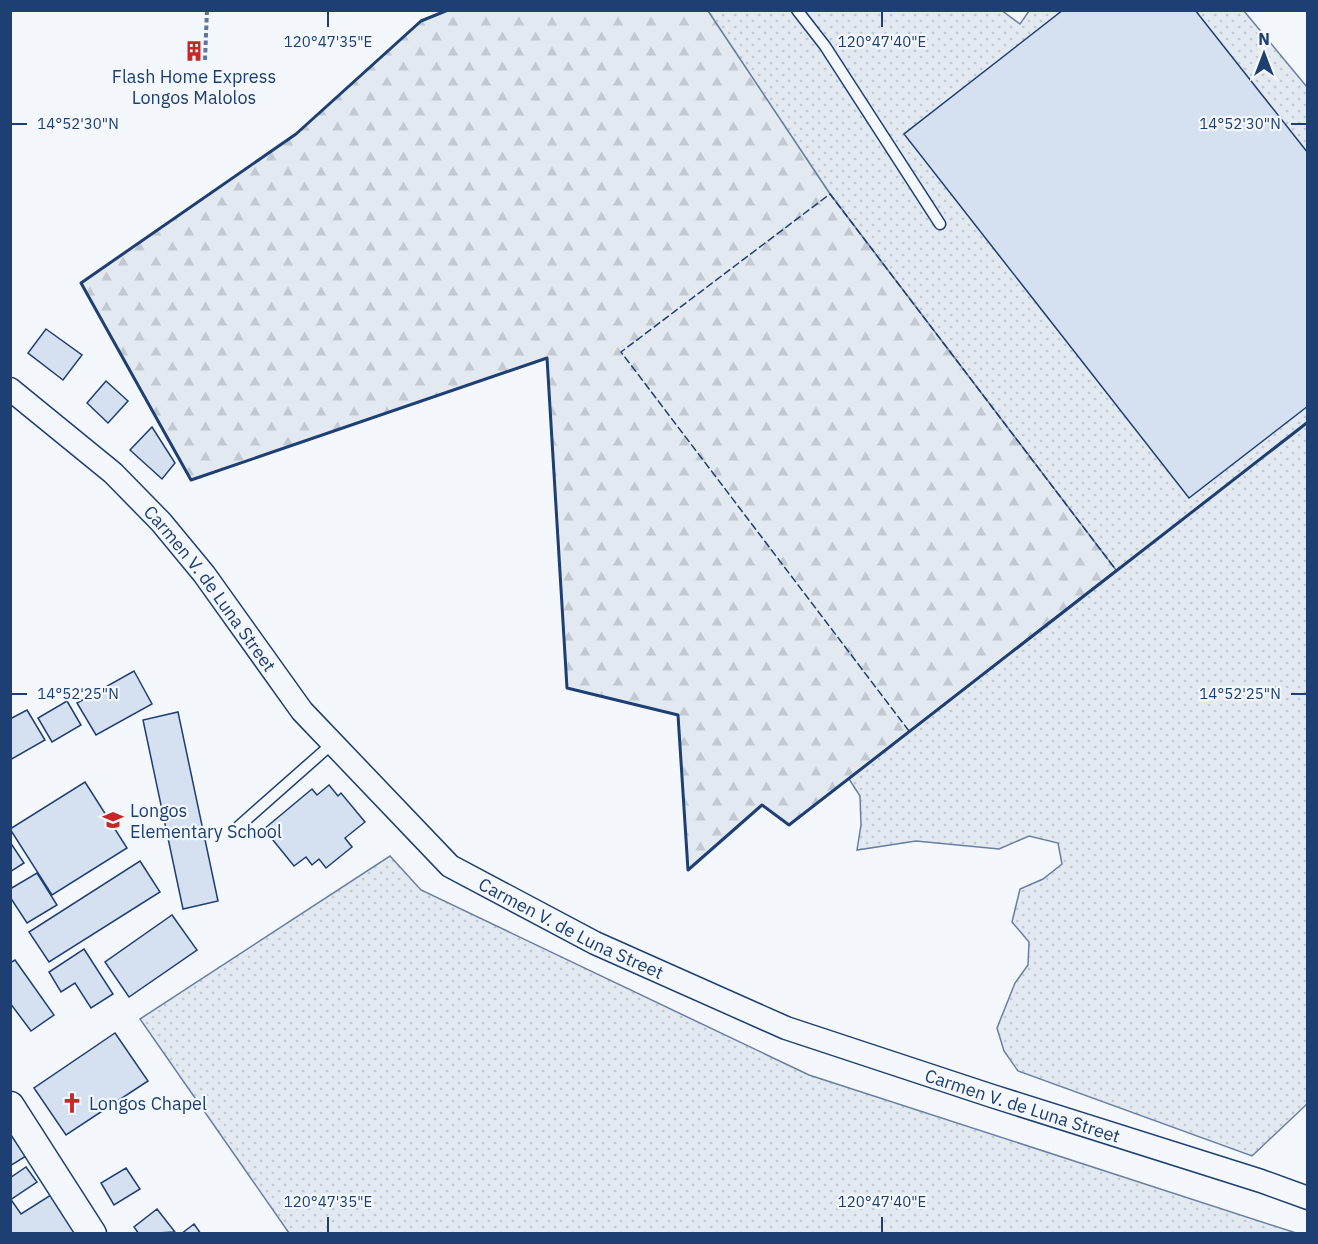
<svg xmlns="http://www.w3.org/2000/svg" width="1318" height="1244" font-family="'IBM Plex Sans',sans-serif">
	<style>
		.grass { fill: url(#grass-dots); stroke: #687fa3; stroke-width: 1.5 }
		.forest { fill: url(#forest-firs); stroke: #687fa3; stroke-width: 1.5 }
		.building { fill: #d5e0f0; stroke: #1d3f73; stroke-width: 1.5 }
		.lines { fill: none; stroke-linecap: round; stroke-linejoin: round }
		.service-casing { stroke: #1d3f73; stroke-width: 13 }
		.minor-casing { stroke: #1d3f73; stroke-width: 25 }
		.tertiary-casing { stroke: #1d3f73; stroke-width: 31 }
		.path { stroke: #5e769c; stroke-width: 4; stroke-dasharray: 4.5 3; stroke-linecap: butt }
		.service { stroke: #f4f7fb; stroke-width: 10 }
		.minor { stroke: #f4f7fb; stroke-width: 22 }
		.tertiary { stroke: #f4f7fb; stroke-width: 28 }
		.fence { stroke: #1d3f73; stroke-width: 1.5; stroke-dasharray: 8 3; stroke-linecap: butt }
		.wall { stroke: #1d3f73; stroke-width: 3 }
		.ticks { fill: none; stroke: #1d3f73; stroke-width: 2 }
		.labels { text-anchor: middle; dominant-baseline: central; stroke-width: 4.5; stroke-linejoin: round; paint-order: stroke }
		.poi-label { font-size: 18px; fill: #1d3f73; stroke: #f4f7fb; text-anchor: start }
		.street-label { font-size: 18px; fill: #1d3f73; stroke: #f4f7fb }
		.ticks-label { font-size: 15px; text-anchor: middle; fill: #1d3f73; stroke: #f4f7fb; stroke-width: 4.5; stroke-linejoin: round; paint-order: stroke }
	</style>
	<defs>
		<pattern id="grass-dots" width="8" height="8" patternUnits="userSpaceOnUse" patternTransform="scale(1.5)"><rect width="8" height="8" fill="#e3e9f0"/><path d="M2 2h.1M6 6h.1" fill="none" stroke="#c2c9d1" stroke-width="1.8" stroke-linecap="round"/></pattern>
		<pattern id="forest-firs" width="22" height="20" patternUnits="userSpaceOnUse" patternTransform="scale(1.5)"><rect width="22" height="20" fill="#e3e9f0"/><path d="M5 1l3.5 6h-7zM16 11l3.5 6h-7z" fill="#c2c9d1"/></pattern>
	</defs>
	<rect width="100%" height="100%" fill="#f4f7fb"/>
	<!-- grass -->
	<path class="grass" d="M1001,10l19,14 9,-13h215l63,76v1017l-55,52 -234,-85 -14,-20 -7,-23 18,-45 13,-18 1,-23 -17,-20 8,-33 23,-10 19,-15 -4,-21 -29,-7 -30,13 -83,-8 -59,9 4,-25 -1,-29 -11,-17 267,-209 -286,-376 -122,-183z
		M390,856l31,34 388,185 487,158h-1007l-149,-214z"/>
	<!-- forest -->
	<path class="forest" d="M448,10l260,1 122,183 286,376 -327,255 -27,-20 -74,65 -10,-155 -111,-27 -20,-330 -356,122 -110,-197 215,-149 125,-113z"/>
	<!-- building -->
	<path class="building" d="M1063,10h132l113,143v253l-119,92 -285,-364z
		M189,41h10v20l-10,-1z
		M46,329l36,26 -19,25 -35,-27z
		M106,381l22,20 -20,22 -21,-20z
		M152,427l23,36 -13,16 -32,-29z
		M134,671l18,33 -56,31 -19,-32z
		M67,701l14,24 -29,17 -14,-24z
		M27,710l18,30 -35,20v-41z
		M178,712l40,189 -35,8 -40,-189z
		M85,782l42,66 -75,47 -42,-66z
		M329,785l9,11 3,-3 24,29 -20,16 7,9 -26,21 -7,-9 -7,6 -6,-8 -12,9 -30,-37 48,-40 5,6z
		M10,842l14,21 -14,9z
		M140,861l20,31 -111,70 -20,-30z
		M37,873l20,32 -30,18 -17,-26v-8z
		M172,915l25,35 -68,47 -24,-35z
		M84,949l29,45 -22,14 -16,-25 -14,9 -12,-20z
		M15,960l39,55 -23,16 -21,-28v-40z
		M115,1033l33,48 -82,54 -32,-47z
		M11,1135l15,21 -16,10v-30z
		M26,1167l11,15 -27,18v-22z
		M126,1168l14,21 -26,16 -13,-22z
		M54,1193l27,41h-71v-32l2,-1 9,13z
		M157,1209l18,23 -36,2 -5,-7z
		M194,1224l7,10h-20z"/>
	<g class="lines">
		<!-- service casing -->
		<g class="service-casing">
			<path id="service" d="M797,10l28,36 115,178
				M239,826l94,-83"/>
		</g>
		<!-- minor casing -->
		<g class="minor-casing">
			<g id="minor">
				<path id="s1" d="M10,389l103,84 48,49 43,52 98,137 148,155 145,77 191,85 206,68 269,85 47,17"/>
			</g>
		</g>
		<!-- tertiary casing -->
		<g class="tertiary-casing">
			<path id="tertiary" d="M10,1106l82,128"/>
		</g>
		<!-- path -->
		<path class="path" d="M205,60l2,-50"/>
		<!-- service -->
		<use href="#service" class="service"/>
		<!-- minor -->
		<use href="#minor" class="minor"/>
		<!-- tertiary -->
		<use href="#tertiary" class="tertiary"/>
		<!-- fence -->
		<path class="fence" d="M909,731l-288,-379 209,-158 286,376"/>
		<!-- wall -->
		<path class="wall" d="M448,10l-27,11 -125,113 -215,149 110,197 356,-122 20,330 111,27 10,155 74,-65 27,20 519,-403"/>
	</g>
	<!-- ticks -->
	<path class="ticks" d="M328,12v15M882,12v15M12,124h15M1291,124h15M12,694h15M1291,694h15M328,1217v15M882,1217v15"/>
	<!-- icons -->
	<defs>
		<g id="building-bare" transform="scale(1.62)"><path d="M-4-6H4V6H1V3H-1V6H-4ZM-2.5-4.3h1.7v1.8h-1.7ZM.8-4.3h1.7v1.8H.8ZM-2.5-1h1.7V.8h-1.7ZM.8-1h1.7V.8H.8Z" fill="#c62828" stroke="#f4f7fb" stroke-width="2.5" paint-order="stroke"/></g>
		<g id="school-bare" transform="scale(1.62)"><path d="M0-5L7-2L0 1L-7-2ZM-4 1L0 2.5L4 1V4Q0 6-4 4Z" fill="#c62828" stroke="#f4f7fb" stroke-width="2.5" paint-order="stroke"/></g>
		<g id="church-bare" transform="scale(1.62)"><path d="M-1.2-6h2.4v3.5h3.3v2.4h-3.3V6h-2.4V-.1h-3.3v-2.4h3.3Z" fill="#c62828" stroke="#f4f7fb" stroke-width="2.5" paint-order="stroke"/></g>
	</defs>
	<g fill-rule="evenodd">
		<use href="#building-bare" x="194" y="51"/>
		<use href="#school-bare" x="113" y="820"/>
		<use href="#church-bare" x="72" y="1103"/>
	</g>
	<g class="labels">
		<!-- poi labels -->
		<g class="poi-label">
			<text x="194" y="76" text-anchor="middle">Flash Home Express<tspan x="194" dy="21">Longos Malolos</tspan></text>
			<text x="130" y="810">Longos<tspan x="130" dy="21">Elementary School</tspan></text>
			<text x="89" y="1103">Longos Chapel</text>
		</g>
		<!-- street labels -->
		<g class="street-label">
			<text stroke="none"><textPath href="#s1" startOffset="284">Carmen V. de Luna Street</textPath></text>
			<text stroke="none"><textPath href="#s1" startOffset="788">Carmen V. de Luna Street</textPath></text>
			<text stroke="none"><textPath href="#s1" startOffset="1274">Carmen V. de Luna Street</textPath></text>
		</g>
	</g>
	<g class="ticks-label">
		<text x="328" y="47">120°47'35"E</text>
		<text x="882" y="47">120°47'40"E</text>
		<text x="78" y="129">14°52'30"N</text>
		<text x="1240" y="129">14°52'30"N</text>
		<text x="78" y="699">14°52'25"N</text>
		<text x="1240" y="699">14°52'25"N</text>
		<text x="328" y="1207">120°47'35"E</text>
		<text x="882" y="1207">120°47'40"E</text>
	</g>
	<!-- border -->
	<rect width="1318" height="1244" fill="none" stroke="#1d3f73" stroke-width="24"/>
	<!-- north arrow -->
	<g transform="translate(1264 54)" stroke="#f4f7fb" stroke-width="4.5" paint-order="stroke">
	<path d="M0-4.5L10 22L0 15L-10 22Z" fill="#1d3f73"/>
	<text y="-9" font-size="16" font-weight="bold" text-anchor="middle" fill="#1d3f73">N</text>
	</g>
</svg>
